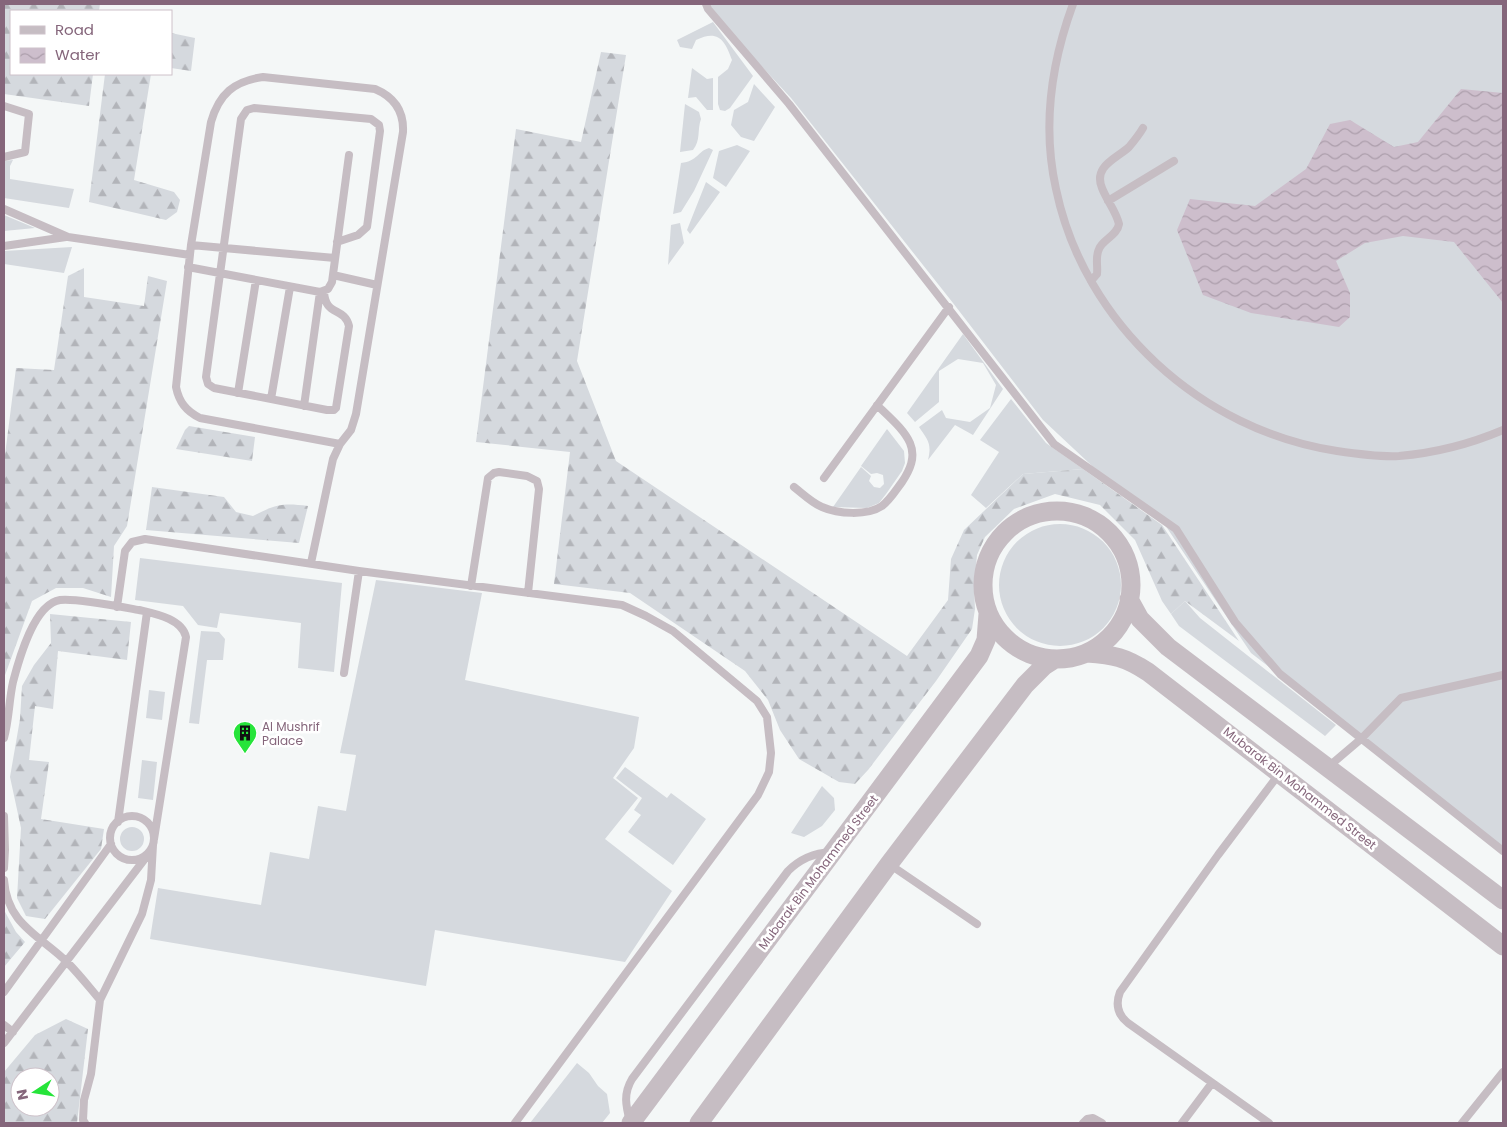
<svg xmlns="http://www.w3.org/2000/svg" width="1507" height="1127" font-family="Poppins,sans-serif">
	<style>
		.grass { fill: #d5d9de }
		.forest { fill: url(#forest-firs); fill-rule: evenodd }
		.water { fill: url(#water-waves) }
		.lines { fill: none; stroke-linecap: round; stroke-linejoin: round }
		.service { stroke: #c6bdc3; stroke-width: 8 }
		.tertiary { stroke: #c6bdc3; stroke-width: 19 }
		.labels { text-anchor: middle; dominant-baseline: central; stroke-width: 5; stroke-linejoin: round; paint-order: stroke }
		.poi-label { font-size: 12px; fill: #85667b; stroke: #fff; text-anchor: start }
		.street-label { font-size: 12px; fill: #85667b; stroke: #fff }
	</style>
	<defs>
		<pattern id="forest-firs" width="22" height="20" patternUnits="userSpaceOnUse" patternTransform="scale(1.25)"><rect width="22" height="20" fill="#d5d9de"/><path d="M5 1l3.5 6h-7zM16 11l3.5 6h-7z" fill="#b2b4b9"/></pattern>
		<pattern id="water-waves" width="16" height="10" patternUnits="userSpaceOnUse" patternTransform="scale(1.25)"><rect width="16" height="10" fill="#cdbecc"/><path d="M0 5q4-4 8 0t8 0" fill="none" stroke="#ac9eab"/></pattern>
	</defs>
	<rect width="100%" height="100%" fill="#f4f7f7"/>
	<!-- grass -->
	<path class="grass" d="M704,4h799v845l-252,-196 -90,-134 -56,-41 -62,-58 -90,-117 -162,-205z
		M713,22l40,54 -23,32 -5,3 -5,-1 -2,-6v-27l10,-8 4,-9c-7,-20 -14,-31 -36,-20l-4,9 -12,-2 -3,-7z
		M692,68l15,11 6,-1v32h-6l-11,-13 -8,1z
		M754,84l21,23 -21,34 -13,-4 -10,-12 3,-15 14,-8z
		M685,104l14,8 2,7c-4,11 0,21 -8,31l-13,2z
		M737,145l13,6 -24,36 -13,-9 6,-27z
		M709,148l4,2 -19,41 -13,21 -8,2 8,-51c17,-2 17,-12 28,-15z
		M13,160l-3,6v13l64,10 -5,19 -65,-10v-37z
		M706,182l14,10 -30,42 -3,-4z
		M4,215l31,13 -31,3z
		M680,223l4,20 -16,22 3,-40z
		M72,247l-8,26 -60,-9v-13z
		M963,334l40,55 -30,46 -18,-10 -27,35c4,-16 0,-20 -9,-33l23,-17 4,8 24,4 20,-14 6,-23 -13,-22 -25,-4 -19,12v31l-24,20 -8,-9z
		M1011,399l35,44 37,26 -60,5 -37,34 -15,-13 28,-43 -19,-12z
		M887,429l17,22 1,12 -3,8 -16,23 -7,9 -12,5 -34,-1 28,-40 10,9 -2,5 5,6 6,1 4,-4 -1,-9 -6,-2 -6,1 -10,-8z
		M999 585a61 61 0 1 1 122 0a61 61 0 1 1-122 0Z
		M140,558l202,25 -8,89 -36,-4 3,-45 -81,-10 -3,15 -19,-3 -15,-19 -48,-6z
		M376,580l106,13 -17,87 174,37 -5,31 -21,30 25,20 -33,41 67,52 -47,71 -190,-32 -9,56 -276,-47 8,-51 103,17 9,-53 39,7 9,-53 28,5 10,-56 -16,-2z
		M1185,601l15,17 136,107 -11,11 -146,-110 -8,-12z
		M201,631l18,1 6,7 -2,21h-16l-8,64 -10,-1z
		M149,690l16,2 -3,28 -16,-2z
		M142,760l15,2 -4,38 -15,-2z
		M625,767l42,31 4,-5 35,26 -33,46 -45,-33 13,-17 -7,-5 8,-12 -26,-20z
		M822,786l12,12 1,12 -13,16 -18,11 -13,-4z
		M120 839a12 12 0 1 1 24 0a12 12 0 1 1-24 0Z
		M577,1063l12,10 9,13 9,8 3,19 -8,10h-72z"/>
	<!-- forest -->
	<path class="forest" d="M4,4h96l-1,7h-88v63h82l-4,32 -85,-12z
		M171,33l24,5 -4,33 -20,-3z
		M601,52l25,3 -49,306 39,100 291,195 41,-56 3,-41 13,-29 59,-56 60,-5 79,56 77,116 -54,-40 -14,13 -9,-13 -27,-61 -35,-35 -45,-11 -41,15 -29,28 -8,18 -3,32 1,22 -3,20 -36,52 -68,89 -13,14 -16,-2 -40,-23 -19,-29 -12,-30 -23,-29 -115,-78 -76,-9 16,-132 -94,-10 40,-313 65,13z
		M105,74h46l-17,106 40,12 6,8 -3,12 -11,8 -77,-18z
		M84,268v29l60,9 4,-30 19,5 -40,245 -13,20 -3,51 -28,-9h-27l-24,13 -28,77v-215l12,-95 38,2 14,-94z
		M189,426l66,11 -3,24 -76,-12 9,-19z
		M152,487l72,10 12,15 17,4c23,-12 30,-13 55,-10l-9,37 -153,-13z
		M50,614l81,8 -4,38 -69,-9 -5,58 -18,-3 -6,54 20,2 -8,57 63,10 -3,20 -56,70 -19,-3 -9,-18 4,-70 -11,-51 10,-58 2,-33 12,-21 17,-22z
		M4,910l12,22 9,10 -21,25z
		M66,1019l22,10 -11,94h-73v-51l31,-37zM20,1077h30v30h-30z"/>
	<!-- water -->
	<path class="water" d="M1461,89l42,4v210l-49,-61 -51,-6 -38,7 -29,18 14,32v24l-11,10 -88,-14 -48,-18 -26,-65 13,-31 65,7 51,-37 24,-45 20,-4 44,27 24,-5z"/>
	<g class="lines">
		<!-- service -->
		<path class="service" d="M706,4l2,5 81,95 265,340 122,85 59,93 45,52 223,177
			M1073,4c-22,60 -31,122 -17,185 28,135 146,242 281,262 20,3 42,6 62,5 36,-3 71,-12 104,-26
			M263,77l112,12c19,8 29,22 28,43l-47,282 -5,16 -11,14 -140,-26c-14,-7 -21,-16 -24,-31l15,-142 20,-123c8,-28 23,-41 52,-45z
			M4,106l25,8 -4,38 -21,5
			M1108,201l66,-40
			M4,209l64,28 122,18
			M191,245l144,13
			M4,246l62,-9
			M188,267l132,25 8,-3 4,-7 17,-127
			M333,275l44,10
			M1091,281l6,-7c1,-9 -2,-17 2,-25 4,-10 18,-13 20,-25 -3,-13 -12,-23 -17,-36 -9,-22 14,-29 27,-41 5,-6 10,-12 14,-19
			M324,291c1,26 20,15 25,35l-13,82 -2,2h-7l-113,-22 -6,-4 -2,-7 35,-258 6,-9 7,-2 117,11 8,6 1,6 -13,96 -9,8 -21,7
			M238,393l18,-113
			M271,399l19,-112
			M304,406l16,-114
			M824,478l125,-171
			M794,487c9,7 18,16 28,20 16,7 45,9 60,-1 8,-6 14,-16 20,-24 8,-12 14,-25 8,-39 -6,-14 -22,-27 -33,-38
			M311,563l22,-104 7,-15
			M471,586l17,-108 6,-5 5,-1 28,4 10,5 2,8 -11,104
			M117,607l8,-56 7,-9 13,-3 214,32 263,34 24,11 27,15 84,70 10,16 4,36 -2,19 -11,23 -243,328
			M344,673l15,-102
			M4,738c5,-18 5,-38 9,-56 6,-23 21,-78 47,-82 17,-2 62,7 79,10 17,4 43,9 47,27l-32,202
			M1328,767l33,-28 40,-41 102,-23
			M110 838a22 22 0 1 1 44 0a22 22 0 1 1-44 0Z
			M4,816l1,34 -1,18
			M118,822l29,-210
			M889,864l88,60
			M4,880c3,44 35,55 63,82 12,12 22,25 33,38
			M4,992l107,-148
			M4,1025l9,7
			M4,1043l143,-187
			M630,1122c-4,-16 -7,-28 2,-43l156,-208c12,-12 25,-18 43,-19
			M85,1123l-2,-3 1,-20 7,-26 9,-74 42,-86 9,-34 2,-35
			M1083,1123l4,-4 6,-1 9,5
			M1182,1123l30,-40
			M1269,1123l-141,-100c-10,-8 -13,-18 -8,-31l98,-137 61,-81
			M1462,1123l41,-51"/>
		<!-- tertiary -->
		<path class="tertiary" d="M983 585a74 74 0 1 1 148 0a74 74 0 1 1-148 0Z
			M1129,599l11,20 28,28 335,253
			M1087,653c27,2 38,4 61,19l355,274
			M631,1123l348,-467 7,-16 2,-26
			M699,1123l190,-259 136,-179 19,-19 11,-7"/>
	</g>
	<!-- icons -->
	<defs>
		<g id="building-pin" transform="scale(1.25)"><path d="M0 17L-7.5 6A9.5 9.5 0 1 1 7.5 6Z" fill="#26e43a" stroke="#fff"/><path d="M-4-6H4V6H1V3H-1V6H-4ZM-2.5-4.3h1.7v1.8h-1.7ZM.8-4.3h1.7v1.8H.8ZM-2.5-1h1.7V.8h-1.7ZM.8-1h1.7V.8H.8Z" fill="#111"/></g>
	</defs>
	<g fill-rule="evenodd">
		<use href="#building-pin" x="245" y="733"/>
	</g>
	<g class="labels">
		<!-- poi labels -->
		<g class="poi-label">
			<text x="262" y="726">Al Mushrif<tspan x="262" dy="14">Palace</tspan></text>
		</g>
		<!-- street labels -->
		<g class="street-label">
			<text transform="translate(1300 788) rotate(38)">Mubarak Bin Mohammed Street</text>
			<text transform="translate(818 872) rotate(-53)">Mubarak Bin Mohammed Street</text>
		</g>
	</g>
	<!-- border -->
	<rect width="1507" height="1127" fill="none" stroke="#85667b" stroke-width="10"/>
	<!-- legend -->
	<rect x="10" y="10" width="162" height="65" fill="#ffffff" stroke="#cec2ca"/>
	<rect x="20" y="26" width="25" height="8" fill="#c6bdc3" stroke="#cec2ca"/>
	<text x="55" y="35" font-size="15" fill="#85667b">Road</text>
	<rect x="20" y="48" width="25" height="15" fill="url(#water-waves)" stroke="#cec2ca"/>
	<text x="55" y="60" font-size="15" fill="#85667b">Water</text>
	<!-- north arrow -->
	<g transform="translate(35 1092) rotate(258)"><circle r="24" fill="#ffffff" stroke="#cec2ca"/>
	<path d="M0-4L9 19L0 12L-9 19Z" fill="#26e43a"/>
	<text y="-8" font-size="14" font-weight="bold" text-anchor="middle" fill="#85667b">N</text>
	</g>
</svg>
